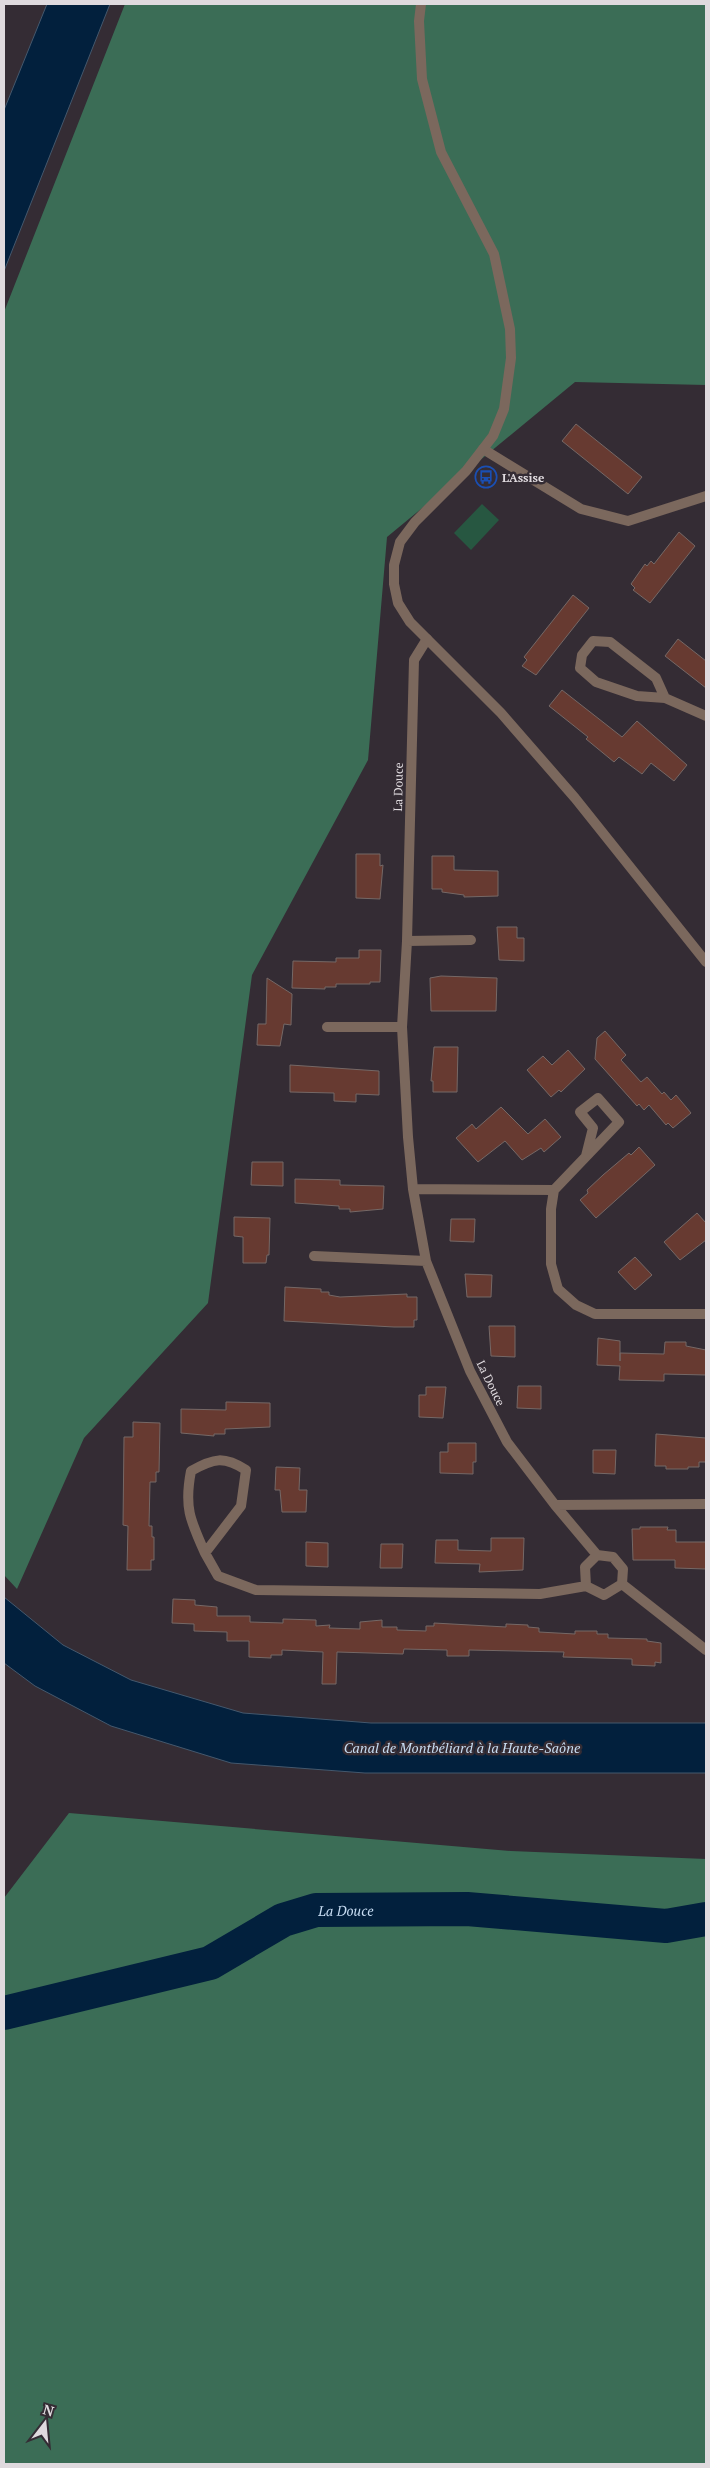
<svg xmlns="http://www.w3.org/2000/svg" width="710" height="2468" font-family="'PT Serif',serif">
	<style>
		.green { fill: #275741 }
		.forest { fill: #3b6d56 }
		.water { fill: #02203d; stroke: #44586d }
		.lines { fill: none; stroke-linecap: round; stroke-linejoin: round }
		.river { stroke: #02203d; stroke-width: 34 }
		.building { fill: #673a31; stroke: #756866 }
		.minor { stroke: #7b685d; stroke-width: 10 }
		.tertiary { stroke: #7b685d; stroke-width: 10 }
		.labels { text-anchor: middle; dominant-baseline: central; stroke-width: 5; stroke-linejoin: round; paint-order: stroke }
		.poi-label { font-size: 12px; font-weight: bold; fill: #dfdade; stroke: #342c34; text-anchor: start }
		.street-label { font-size: 12px; fill: #dfdade; stroke: #342c34 }
		.water-label { font-size: 14px; font-style: italic; fill: #c8ddf3; stroke: #342c34 }
	</style>
	<rect width="100%" height="100%" fill="#342c34"/>
	<!-- green -->
	<path class="green" d="M482,504l17,16 -28,30 -17,-17z"/>
	<!-- forest -->
	<path class="forest" d="M125,4h581v381l-131,-3 -188,155 -19,223 -116,215 -44,328 -124,135 -67,151 -13,-14v-1263z
		M69,1813l442,38 195,8v605h-702v-566z"/>
	<!-- water -->
	<path class="water" d="M47,4h63l-106,267v-161z
		M4,1597l59,48 68,35 112,33 128,10h335v50h-341l-134,-10 -120,-37 -76,-40 -31,-23z"/>
	<g class="lines">
		<!-- river -->
		<path class="river" id="s1" d="M4,2013l206,-50 73,-43 33,-10 151,-1 199,17 40,-7"/>
	</g>
	<!-- building -->
	<path class="building" d="M576,424l66,53 -14,17 -66,-53z
		M679,532l16,14 -45,57 -17,-13 2,-2 -4,-4 14,-20 2,2 4,-5 3,3z
		M573,595l16,13 -53,67 -14,-9 5,-6 -3,-3z
		M678,639l28,22v27l-41,-32z
		M562,690l60,47 15,-16 50,44 -13,16 -23,-18 -9,11 -23,-17 -5,5 -28,-23 2,-2 -39,-31z
		M356,854h24v12l3,-1 -3,34 -24,-1z
		M432,856h22v14l44,1v25l-34,1v-2l-22,-3v-3h-10z
		M497,927h20v11h7v23l-25,-1z
		M359,950h22l-1,32h-10v2h-34v3h-11v2l-33,-1 1,-27 43,1v-4h23z
		M441,976l56,2 -1,33h-65l-1,-33z
		M267,978l25,16 -1,31 -7,-1 -4,22 -23,-1 1,-21h8z
		M605,1031l21,24 -5,5 20,22 6,-5 15,17 2,-2 7,8 5,-5 15,18 -18,15 -5,-5 -2,2 -17,-20 -5,5 -5,-6 -2,2 -42,-47 2,-21z
		M434,1047h24l-1,45h-24v-11h-2z
		M568,1050l17,19 -24,23 -2,-2 -8,7 -24,-27 16,-14 9,9z
		M290,1065l89,6v24l-23,-1v8l-22,-1v-8l-44,-1z
		M501,1107l27,27 17,-15 16,18 -17,15 -3,-4 -19,12 -17,-19 -27,21 -22,-24 16,-14 4,5z
		M639,1147l16,18 -59,53 -16,-18 8,-7 -1,-3 16,-15 26,-22 2,2z
		M252,1162h31v24l-32,-1z
		M295,1179l45,1v5l44,1 -1,23 -33,3v-3h-11v-3l-44,-3z
		M697,1213l9,10v17l-26,20 -16,-18z
		M234,1217l36,1 -1,37h-2l-1,8h-23v-26l-9,-1z
		M451,1219h24l-1,23 -24,-1z
		M635,1257l17,18 -17,15 -17,-18z
		M465,1274l27,1 -1,22h-24z
		M285,1287l36,2v3h8v3l11,2 67,-3v3h10v23h-3v7h-20l-110,-6z
		M489,1326h26v31l-24,-1z
		M598,1338l22,3v20v-8l44,1 1,-12h21v4l20,4v25l-42,-1v7l-45,-1 1,-14 -23,-1z
		M518,1386h23v23l-24,-1z
		M426,1387h20l-3,31 -24,-1v-22h7z
		M226,1402l44,1v24l-45,2v5h-11v2l-33,-3v-24l45,1z
		M133,1422l27,1 -1,49h-3v10h-6l-1,44h3v11h2v23h-3v10h-24l1,-44 -5,-1 1,-88h9z
		M656,1434l50,4v24h-7v5h-11v2h-22v-3h-11z
		M448,1443h28v19h-3v12l-33,-1v-21h8z
		M593,1450h23l-1,24 -22,-1z
		M276,1467l24,1 -1,22h8l-1,22h-24l-2,-22h-5z
		M640,1527h28l-1,3h9v12h30v27l-31,-1v-8h-42l-1,-31h8z
		M491,1538h33l-1,32 -44,2 1,-8 -45,-1 1,-23h22v10l33,1z
		M306,1542l22,1v24l-22,-1z
		M381,1544h22l-1,24h-22z
		M173,1599l22,1v5l22,2v9h33v6l33,1v-4l33,1v6l14,-1 -1,3 31,1v-7l22,-2v7h15v3l29,1v-5h8v-3l72,4v-3l22,1v2l11,1v4l36,2v-3h22v3h11v4l39,1v2l14,2v20l-6,-1v4l-23,-1v-6l-69,-2 1,-5 -95,-2v6h-22v-6l-43,-1 -1,5 -66,-2 -1,32h-14l1,-32 -41,-2v5h-11v3l-22,-1v-16h-22v-9l-33,-1v-7l-22,-1z"/>
	<g class="lines">
		<!-- minor -->
		<path class="minor" d="M483,449l98,60 47,12 78,-25
			M427,639l-13,21 -7,281 -5,86 6,110 5,52 13,72 44,110 37,71 48,63 42,50
			M665,698l-9,-20 -46,-36 -17,-1 -11,14 -2,13 16,14 41,14 28,2 41,18
			M407,941l64,-1
			M327,1027h75
			M413,1189l141,1 65,-68 -21,-24 -18,14 13,16 -7,28
			M554,1190l-3,19v55l7,25 18,16 19,9h111
			M314,1256l112,5
			M555,1505l151,-1
			M205,1553c-15,-33 -21,-46 -14,-82 23,-13 33,-15 55,-1l-5,36 -36,47 13,23 38,14 284,4 46,-8
			M597,1555l16,2 10,12 -1,15 -18,11 -18,-9 -1,-19z
			M622,1584l84,66"/>
		<!-- tertiary -->
		<path class="tertiary" d="M421,4l-2,17 3,58 19,73 53,102 16,75 1,29 -7,51 -11,27 -27,35 -51,51 -15,20 -6,23v19l4,19 12,19 91,91 74,85 131,164"/>
	</g>
	<!-- icons -->
	<defs>
		<g id="bus-ring" transform="scale(1.125)"><circle r="9.5" fill="#342c34" stroke="#1a4fb4" stroke-width="1.5"/><path d="M-5-6H5V4H4V6H2V4H-2V6H-4V4H-5ZM-3.5-4V0h7V-4ZM-3.5 1.2v1.5H-2V1.2ZM2 1.2v1.5H3.5V1.2Z" fill="#1a4fb4"/></g>
	</defs>
	<g fill-rule="evenodd">
		<use href="#bus-ring" x="486" y="477"/>
	</g>
	<g class="labels">
		<!-- poi labels -->
		<g class="poi-label">
			<text x="502" y="477">L'Assise</text>
		</g>
		<!-- street labels -->
		<g class="street-label">
			<text transform="translate(398 787) rotate(-89)">La Douce</text>
			<text transform="translate(491 1383) rotate(64)">La Douce</text>
		</g>
		<!-- water labels -->
		<g class="water-label">
			<text x="462" y="1747">Canal de Montbéliard à la Haute-Saône</text>
			<text stroke="none"><textPath href="#s1" startOffset="361">La Douce</textPath></text>
		</g>
	</g>
	<!-- border -->
	<rect width="710" height="2468" fill="none" stroke="#dfdade" stroke-width="10"/>
	<!-- north arrow -->
	<g transform="translate(45 2423) rotate(16)" stroke="#342c34" stroke-width="4" paint-order="stroke">
	<path d="M0-4L9 19L0 12L-9 19Z" fill="#dfdade"/>
	<text y="-8" font-size="14" font-weight="bold" text-anchor="middle" fill="#dfdade">N</text>
	</g>
</svg>
